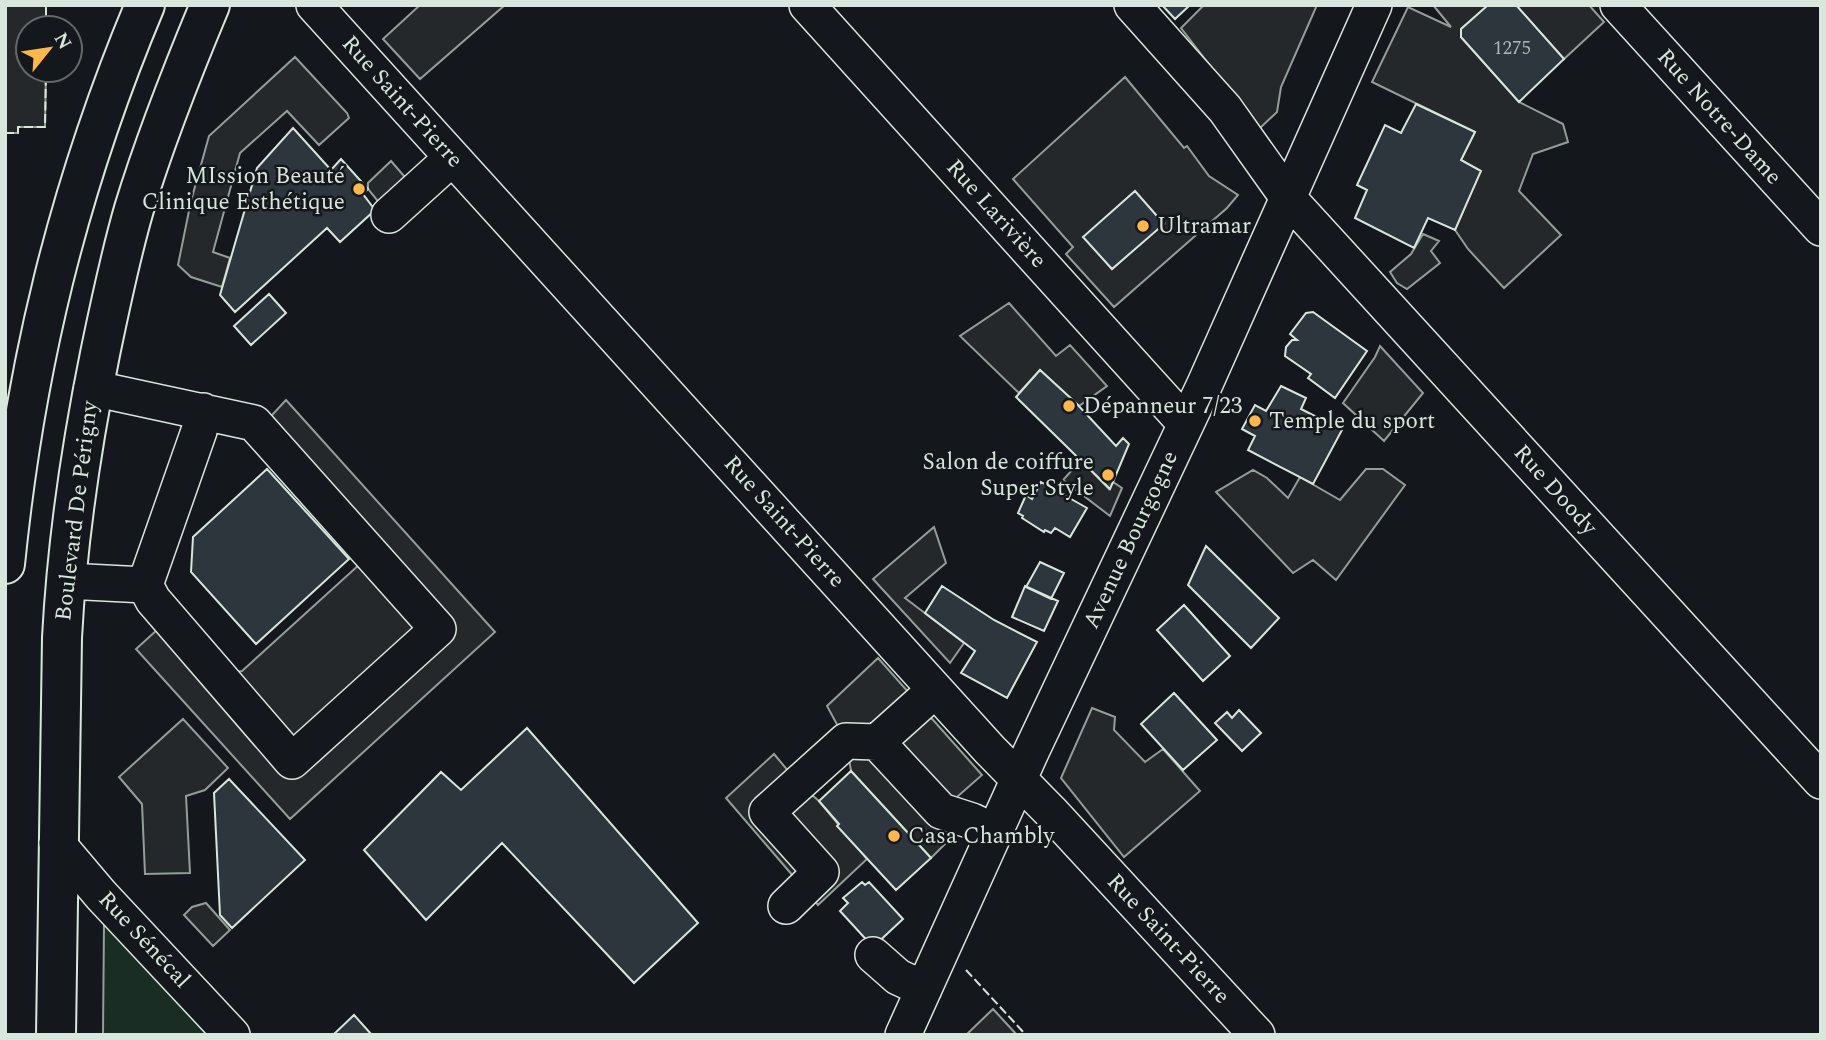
<svg xmlns="http://www.w3.org/2000/svg" width="1826" height="1040" font-family="Spectral,serif">
	<style>
		.green { fill: #1a2d24; stroke: #939e99; stroke-width: 2 }
		.parking { fill: #24282b; stroke: #939e99; stroke-width: 2; fill-rule: evenodd }
		.building { fill: #2c363c; stroke: #d8e6dc; stroke-width: 2 }
		.lines { fill: none; stroke-linecap: round; stroke-linejoin: round }
		.minor-casing { stroke: #d8e6dc; stroke-width: 38 }
		.major-casing { stroke: #d8e6dc; stroke-width: 42 }
		.minor { stroke: #14181c; stroke-width: 35 }
		.major { stroke: #14181c; stroke-width: 38 }
		.fence { stroke: #d8e6dc; stroke-width: 2; stroke-dasharray: 9 3.5; stroke-linecap: butt }
		.poi-dot { fill: #ffb74d; stroke: #14181c; stroke-width: 2.5 }
		.labels { text-anchor: middle; dominant-baseline: central; stroke-width: 5; stroke-linejoin: round; paint-order: stroke }
		.number-label { font-size: 19px; fill: #adbab4 }
		.street-label { font-size: 23px; fill: #d8e6dc; stroke: #14181c }
		.poi-label { font-size: 23px; fill: #d8e6dc; stroke: #14181c; text-anchor: start }
	</style>
	<rect width="100%" height="100%" fill="#14181c"/>
	<!-- green -->
	<path class="green" d="M104,923l104,112h-105z"/>
	<!-- parking -->
	<path class="parking" d="M5,5h41v23h-18v42h18l-1,57h-27v6h-13z
		M420,5h85l-85,74 -37,-40z
		M1204,5h113l-36,82 -4,25 -18,17 -78,-101z
		M1433,5h56l-28,24v8l58,65 44,22 5,18 -35,12 -14,37 42,44 -57,53 -36,-39 -13,-19 25,-59 -19,-11 14,-28 -103,-50 36,-75 43,20z
		M1516,5h73l15,17 -40,37z
		M295,57l52,56 2,5 -30,27 -32,-34 -47,42 -27,99 17,6 -8,29 -31,-10 -13,-12 13,-64 18,-65z
		M1125,77l59,71 3,-2 22,30 29,19 -11,13 -113,99 -48,-53 7,-7 -60,-68zM1163,224l-51,45 -28,-32z
		M391,161l25,29 -27,25 -21,-26v-6z
		M1423,234l16,7 -8,10 9,12 -33,26 -10,-6 -7,-11 21,-18z
		M1009,303l47,53 14,-11 37,41 -28,20 -39,-36 -21,23 -59,-57z
		M1380,346l43,47 -39,48 -41,-38 32,-46z
		M286,400l209,232 -205,187 -154,-170 43,-39 57,62 6,-1 118,-107 -111,-124z
		M1081,460l28,29 4,-7 9,6 -12,28 -47,-36z
		M1366,469h17l22,16 -69,95 -23,-20 -20,13 -77,-81 37,-22 14,8 21,20 12,-21 40,23z
		M934,527l12,36 -41,35 59,45 -14,20 -77,-84z
		M878,658l104,117 -41,36 9,28 -19,19 -80,-87 -5,-30 -19,-35z
		M1092,708l23,9 -1,13 31,32 18,-13 37,42 -76,66 -63,-79z
		M183,719l45,49 -23,22 -19,6 4,77 -45,1 -3,-70 -23,-27z
		M774,754l25,30 20,17 48,58 -49,46 -92,-107z
		M206,903l24,27 -17,16 -29,-31 8,-8z
		M993,1009l24,26h-51z"/>
	<!-- building -->
	<path class="building" d="M1162,5h28l-15,14z
		M1488,5h28l48,54 -45,43 -58,-65v-8z
		M1416,104l59,28 -14,28 20,11 -26,59 -27,-12 -14,30 -59,-30 12,-28 -10,-5 28,-60 16,8z
		M293,128l38,42 10,-11 27,30 -5,5 12,16 -35,32 -13,-14 -92,84 -15,-17 37,-127z
		M1135,191l29,33 -52,45 -29,-32z
		M269,294l17,19 -35,32 -17,-19z
		M1313,312l54,39 -32,47 -27,-20 3,-4 -26,-18 1,-9 6,-7h5l-7,-6 16,-21z
		M1040,370l36,33 40,43 7,-8 6,6 -19,45 -94,-92z
		M1281,386l25,12 -5,11 41,21 -29,54 -65,-34 7,-14 -13,-7 13,-24 11,6z
		M267,469l82,90 -93,85 -65,-72 2,-35z
		M1041,482l46,26 -17,29 -15,-9 -4,5 -6,-3 -1,2 -22,-14 1,-2 -5,-3 8,-18 6,4z
		M1206,546l73,72 -28,30 -63,-63z
		M1040,562l24,11 -13,26 -25,-12z
		M942,586l52,34 43,22 -30,56 -46,-25 14,-22 -50,-38z
		M1025,586l33,15 -14,30 -32,-14z
		M1184,605l46,51 -27,25 -46,-51z
		M1174,693l43,47 -34,30 -42,-46z
		M1239,710l22,23 -19,18 -27,-28 12,-11 5,6z
		M527,728l171,195 -64,60 -132,-140 -76,77 -62,-70 77,-78 20,18z
		M851,771l80,87 -35,32 -59,-64 2,-2 -20,-23z
		M229,779l76,81 -73,68 -12,-13 -6,-122z
		M862,882l3,3 4,-3 34,37 -30,28 -33,-36 8,-8 -5,-5z
		M354,1015l18,20h-39z"/>
	<g class="lines">
		<!-- minor casing -->
		<g class="minor-casing">
			<path id="minor" d="M314,5l676,745 60,61 207,224
				M807,5l378,418
				M1132,5l93,104 64,90 532,582
				M1618,5l203,223
				M389,215l63,-57
				M92,388l162,35 184,206 -146,132 -139,-161 -8,-15
				M66,581l79,4 54,-154 4,-20
				M935,690l-58,52 64,69 31,10 23,11
				M57,843l44,52 131,140
				M786,906l35,-34 -54,-60 79,-71 31,1
				M873,955l25,22 26,12
				M903,1035l128,-283 173,-366 170,-381"/>
		</g>
		<!-- major casing -->
		<g class="major-casing">
			<path id="major" d="M5,564c20,-197 63,-376 140,-559
				M56,1035l6,-397c5,-96 19,-190 38,-284 10,-48 20,-97 34,-145 21,-69 48,-137 76,-204"/>
		</g>
		<!-- minor -->
		<use href="#minor" class="minor"/>
		<!-- major -->
		<use href="#major" class="major"/>
		<!-- fence -->
		<path class="fence" d="M46,28v-23
			M5,133h13v-6h27l1,-57
			M966,970l60,65"/>
	</g>
	<!-- markers -->
	<g class="poi-dot">
		<circle cx="359" cy="189" r="7"/>
		<circle cx="1143" cy="226" r="7"/>
		<circle cx="1069" cy="406" r="7"/>
		<circle cx="1255" cy="421" r="7"/>
		<circle cx="1108" cy="475" r="7"/>
		<circle cx="894" cy="836" r="7"/>
	</g>
	<g class="labels">
		<!-- number labels -->
		<g class="number-label">
			<text x="1512" y="48">1275</text>
		</g>
		<!-- street labels -->
		<g class="street-label">
			<text transform="translate(402 102) rotate(48)">Rue Saint-Pierre</text>
			<text transform="translate(1719 117) rotate(48)">Rue Notre-Dame</text>
			<text transform="translate(996 214) rotate(48)">Rue Larivière</text>
			<text transform="translate(1555 490) rotate(48)">Rue Doody</text>
			<text transform="translate(77 511) rotate(-83)">Boulevard De Périgny</text>
			<text transform="translate(784 522) rotate(48)">Rue Saint-Pierre</text>
			<text transform="translate(1131 540) rotate(-65)">Avenue Bourgogne</text>
			<text transform="translate(1168 939) rotate(47)">Rue Saint-Pierre</text>
			<text transform="translate(144 940) rotate(47)">Rue Sénécal</text>
		</g>
		<!-- poi labels -->
		<g class="poi-label">
			<text x="345" y="176" text-anchor="end">MIssion Beauté<tspan x="345" dy="26">Clinique Esthétique</tspan></text>
			<text x="1157" y="226">Ultramar</text>
			<text x="1083" y="406">Dépanneur 7/23</text>
			<text x="1269" y="421">Temple du sport</text>
			<text x="1094" y="462" text-anchor="end">Salon de coiffure<tspan x="1094" dy="26">Super Style</tspan></text>
			<text x="908" y="836">Casa Chambly</text>
		</g>
	</g>
	<!-- border -->
	<rect width="1826" height="1040" fill="none" stroke="#d8e6dc" stroke-width="14"/>
	<!-- north arrow -->
	<g transform="translate(49 49) rotate(60)"><circle r="33" fill="#14181c" stroke="#626a69" stroke-width="2"/>
	<path d="M0-5L12 26L0 18L-12 26Z" fill="#ffb74d"/>
	<text y="-10" font-size="19" font-weight="bold" text-anchor="middle" fill="#d8e6dc">N</text>
	</g>
</svg>
